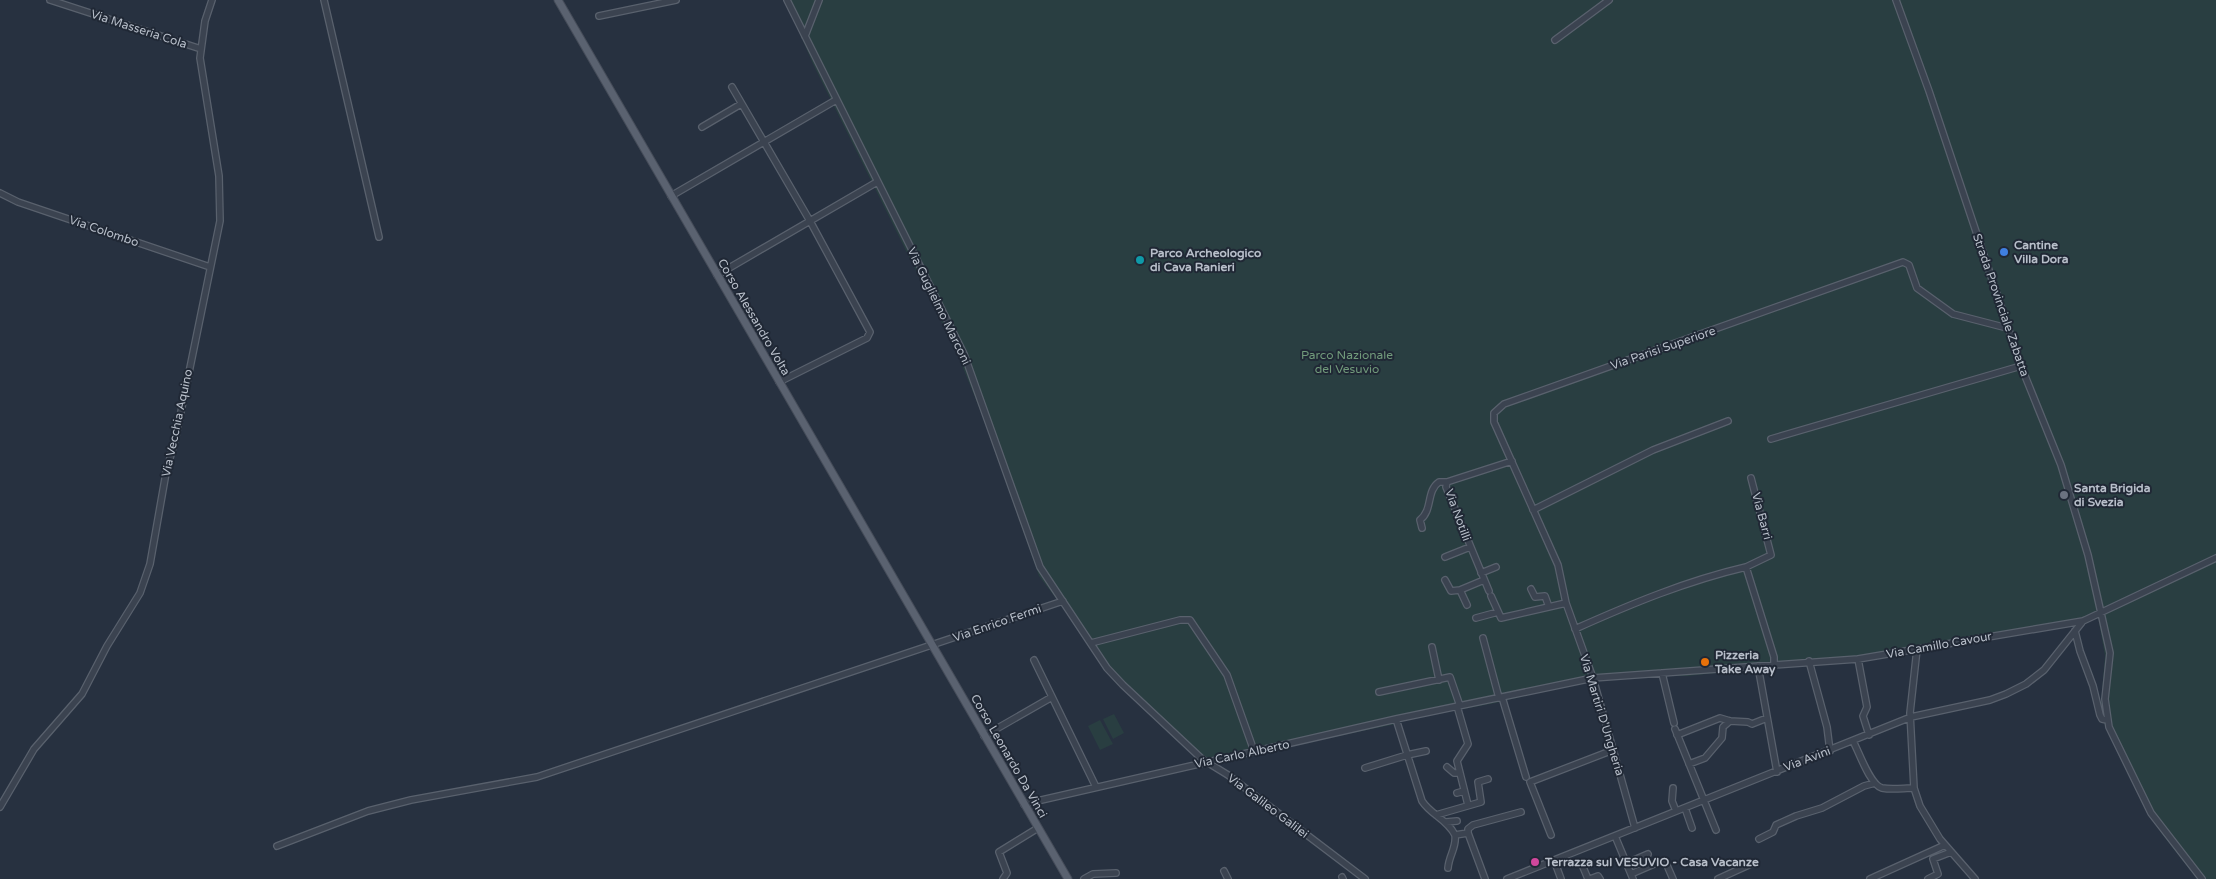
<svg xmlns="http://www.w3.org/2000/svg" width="2216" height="879" font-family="'Varela Round',sans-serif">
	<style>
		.green { fill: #293e41 }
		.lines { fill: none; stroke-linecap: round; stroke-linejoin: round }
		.minor-casing { stroke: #59616d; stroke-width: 8 }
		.major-casing { stroke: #454c59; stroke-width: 9 }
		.minor { stroke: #3b4350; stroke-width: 5.5 }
		.major { stroke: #5a6270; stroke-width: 7 }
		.shop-dot { fill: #3f7fe0; stroke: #202835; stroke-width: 2 }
		.culture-dot { fill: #0f9aa8; stroke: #202835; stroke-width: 2 }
		.worship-dot { fill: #6b7280; stroke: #202835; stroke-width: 2 }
		.food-dot { fill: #e8710a; stroke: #202835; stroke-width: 2 }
		.hotel-dot { fill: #d1479c; stroke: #202835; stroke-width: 2 }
		.labels { text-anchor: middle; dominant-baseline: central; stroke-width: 4; stroke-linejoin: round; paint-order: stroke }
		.street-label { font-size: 12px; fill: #b8bfca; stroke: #202835 }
		.poi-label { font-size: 12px; font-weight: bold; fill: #b8bfca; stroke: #202835; text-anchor: start }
		.park-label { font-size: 12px; fill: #719a7b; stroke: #202835 }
	</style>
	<rect width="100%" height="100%" fill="#273140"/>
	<!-- green -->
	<path class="green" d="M785,0h1431v879h-19l-35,-45 -26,-44 -36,-75 5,-59 -7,-39 -27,9 -29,3 -87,17 -57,8 -210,22h-45l-47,3 -100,24 -98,18 -2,3 -187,39 -87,-76 -23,-25 -10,-20 -50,-66 -54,-154 -28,-69 -144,-289z
		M1114,714l10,19 -11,6 -10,-20z
		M1100,720l13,24 -13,6 -12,-24z"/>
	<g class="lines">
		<!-- minor casing -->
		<g class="minor-casing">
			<path id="minor" d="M50,0l151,49
				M324,0l55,237
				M787,0l177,354 76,213 67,101 16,17 79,74 26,16 137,104
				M1896,0l33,91 92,275 40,99 27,90 22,98 -5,46 4,28 42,86 51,66
				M599,16l77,-16
				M805,36l14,-36
				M1555,40l54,-40
				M732,87l78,134 60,111 -3,6 -88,44
				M702,127l39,-23
				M0,193l18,9 192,65
				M671,196l165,-96
				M717,275l160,-93
				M1771,439l250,-73
				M1533,510l120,-60 75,-29
				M1422,528l-2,-8c13,-10 6,-29 19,-38h8
				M1445,557l25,-10
				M1746,567l25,-12 -20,-77
				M1481,573l15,-6
				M1445,580l6,11 9,-1 24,-10
				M1531,589l4,8 10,-1 4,11
				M1460,590l7,15
				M1489,591l-43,-104 1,-5 6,-2 59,-19
				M1491,596l10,22 65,-15
				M1476,618l22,-6
				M1575,629c56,-25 111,-48 171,-62l28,90v7
				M2075,631l5,20 13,35 7,29 2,4 5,1
				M1483,638l16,60
				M1091,643l89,-23h10l37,55 27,76
				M1432,647l7,33
				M1917,649l-7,64 4,75 6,18 20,33 35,40
				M1858,659l9,48 -4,9 6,19
				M1034,660l62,127
				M1809,661l18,66 3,24
				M1758,666l19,106
				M1662,673l12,50
				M1379,692l71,-15 10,29
				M1502,697l24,80
				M1457,706l11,38 -11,17 11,44
				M1396,719l26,82c9,14 25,18 33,34l13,-2 17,46
				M1675,729l41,101
				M1677,735l43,-17 10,3 18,1 4,2 15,-6
				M984,736l68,-39
				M1853,741c6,11 17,44 29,47 10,2 22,0 32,0
				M1689,764l16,-6 17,-20 1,-11 7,-6
				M1447,767l7,6h6
				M1365,768l42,-13 19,-4
				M1673,788l-1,13 4,10
				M1457,793l7,-2
				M1024,804l372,-85 197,-41 265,-19 225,-38 133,-63
				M0,807l34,-58 48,-55 25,-48 33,-53 10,-29 16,-91 10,-37 44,-215 -1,-45 -19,-118 5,-37 7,-21
				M1685,808l7,20
				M1436,815l45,-13 -3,-20 10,-3
				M1446,822l11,-1
				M1635,828l-42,-150 -27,-75 -8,-38 -64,-143v-9l10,-9 399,-142 6,3 8,23 36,26 54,14
				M1468,833v-4l5,-4 48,-13
				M1551,835l-21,-53 83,-32
				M1615,836l18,43
				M1759,839l14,-7 3,-7 20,-9 26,-8 42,-22 11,-3
				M277,846l91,-35 43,-11 126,-23 526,-176
				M1554,860l7,19
				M1627,863l21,-9
				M1666,863l7,16
				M1583,867l5,12
				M1448,868c1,-13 9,-21 7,-33
				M1224,871l4,8
				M1631,874l23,-10
				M1342,877l1,2
				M1003,879l4,-6 -8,-21 39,-24
				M1084,879l9,-5 23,-1
				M1507,879l404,-162 79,-17 16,-6 20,-10 18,-14 39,-49
				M1590,879l8,-3 2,3
				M1718,879l35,-16
				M1870,879l75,-34
				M1928,879l10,-5 -5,-15 18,-7"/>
		</g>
		<!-- major casing -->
		<g class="major-casing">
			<path id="major" d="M558,0l510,879"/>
		</g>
		<!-- minor -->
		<use href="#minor" class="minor"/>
		<!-- major -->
		<use href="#major" class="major"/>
	</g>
	<!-- markers -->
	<circle class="shop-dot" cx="2004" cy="252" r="5"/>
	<circle class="culture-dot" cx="1140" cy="260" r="5"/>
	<circle class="worship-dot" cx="2064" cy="495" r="5"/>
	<circle class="food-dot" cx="1705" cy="662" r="5"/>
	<circle class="hotel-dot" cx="1535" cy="862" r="5"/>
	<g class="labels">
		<!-- street labels -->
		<g class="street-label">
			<text transform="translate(139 29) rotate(18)">Via Masseria Cola</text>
			<text transform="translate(104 231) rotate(19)">Via Colombo</text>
			<text transform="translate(2001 305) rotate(71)">Strada Provinciale Zabatta</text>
			<text transform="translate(939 306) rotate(64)">Via Guglielmo Marconi</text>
			<text transform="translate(754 317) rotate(60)">Corso Alessandro Volta</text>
			<text transform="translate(1663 348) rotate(-19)">Via Parisi Superiore</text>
			<text transform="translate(177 423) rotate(-78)">Via Vecchia Aquino</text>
			<text transform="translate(1458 515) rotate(70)">Via Notilli</text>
			<text transform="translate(1762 516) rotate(75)">Via Barri</text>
			<text transform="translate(997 623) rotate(-19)">Via Enrico Fermi</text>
			<text transform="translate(1939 645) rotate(-10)">Via Camillo Cavour</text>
			<text transform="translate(1602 715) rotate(73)">Via Martiri D'Ungheria</text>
			<text transform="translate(1242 754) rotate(-12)">Via Carlo Alberto</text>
			<text transform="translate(1009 756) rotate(60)">Corso Leonardo Da Vinci</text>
			<text transform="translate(1807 759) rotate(-21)">Via Avini</text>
			<text transform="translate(1268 806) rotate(37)">Via Galileo Galilei</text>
		</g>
		<!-- poi labels -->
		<g class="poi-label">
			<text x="2014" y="245">Cantine<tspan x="2014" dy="14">Villa Dora</tspan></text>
			<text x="1150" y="253">Parco Archeologico<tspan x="1150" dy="14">di Cava Ranieri</tspan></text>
			<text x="2074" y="488">Santa Brigida<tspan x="2074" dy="14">di Svezia</tspan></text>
			<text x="1715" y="655">Pizzeria<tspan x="1715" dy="14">Take Away</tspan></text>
			<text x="1545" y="862">Terrazza sul VESUVIO - Casa Vacanze</text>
		</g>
		<!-- park labels -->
		<g class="park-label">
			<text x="1347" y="355">Parco Nazionale<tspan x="1347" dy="14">del Vesuvio</tspan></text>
		</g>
	</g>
</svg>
